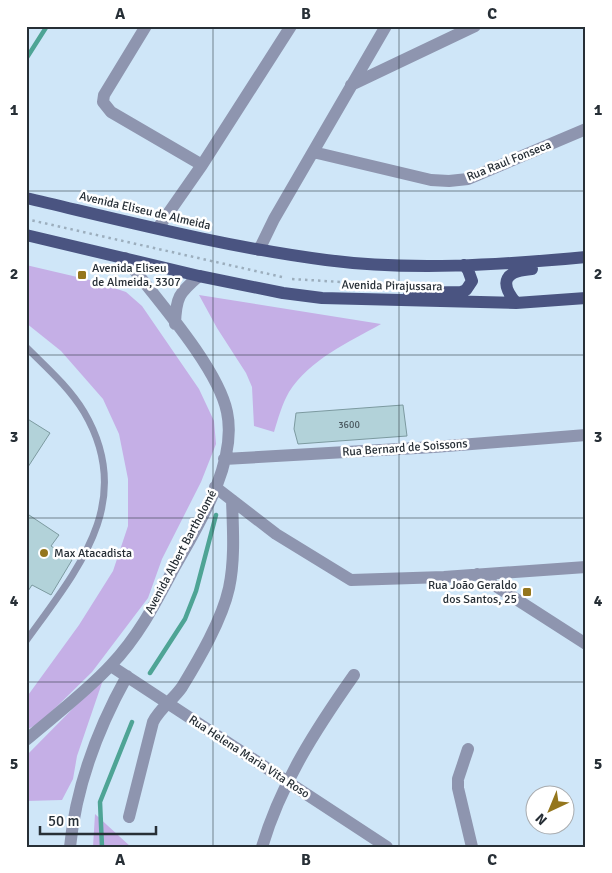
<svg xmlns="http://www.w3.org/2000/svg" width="612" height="873" font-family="Signika,sans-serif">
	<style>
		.green { fill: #c5afe6 }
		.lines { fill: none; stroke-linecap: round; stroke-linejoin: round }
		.stream { stroke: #4ea495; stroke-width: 4.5 }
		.building { fill: #b2d2d9; stroke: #7c9aa0 }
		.path { stroke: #9caebd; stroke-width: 2.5; stroke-dasharray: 2.5 4; stroke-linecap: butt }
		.lane { stroke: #8e95af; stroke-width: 7 }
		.street { stroke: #8e95af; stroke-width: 12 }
		.primary { stroke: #4a5481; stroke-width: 12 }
		.grid { fill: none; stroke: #272f36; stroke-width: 1; stroke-opacity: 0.55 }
		.poi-dot { fill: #94761d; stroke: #fff; stroke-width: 2 }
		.labels { text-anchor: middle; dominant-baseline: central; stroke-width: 5; stroke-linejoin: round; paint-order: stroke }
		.number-label { font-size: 10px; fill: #4a585f }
		.street-label { font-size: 12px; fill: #272f36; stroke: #fff }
		.poi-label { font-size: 12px; fill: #272f36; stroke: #fff; text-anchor: start }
		.neatline { fill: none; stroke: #272f36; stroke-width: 2 }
		.grid-label { font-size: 16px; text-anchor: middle; font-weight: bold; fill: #272f36 }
	</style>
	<rect width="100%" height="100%" fill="#cfe6f8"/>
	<!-- green -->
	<path class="green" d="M26,265l64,15 36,12 16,14 57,83 15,32 2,23 -15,38 -39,77 -14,39 -56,74 -52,51 -14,7v-32l53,-73 34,-54 15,-45v-47l-9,-45 -16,-35 -42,-48 -35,-28z
		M199,295l182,29c-32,18 -72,36 -92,68 -7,12 -11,27 -15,40l-20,-6 -2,-39 -6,-14 -29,-45z
		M104,677l-27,79 -4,23 -11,21 -36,1v-45z
		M95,814l36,33h-38z"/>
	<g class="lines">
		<!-- stream -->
		<path class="stream" d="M26,59l21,-33
			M150,673l35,-54 11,-28 20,-76
			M102,847l-2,-45 32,-80"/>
	</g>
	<!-- building -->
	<path class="building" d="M403,405l4,31 -109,8 -4,-15 2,-16z
		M26,418l24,15 -24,37z
		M26,513l33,22 -8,11 21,14 -21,35 -19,-10 -6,9z"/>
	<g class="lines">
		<!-- path -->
		<path class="path" d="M26,219l256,58
			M292,279l82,5"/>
		<!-- lane -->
		<path class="lane" d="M26,347c20,20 43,40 58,65 53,90 -7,158 -58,229"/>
		<!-- street -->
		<path class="street" d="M146,26l-42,69 -1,7 8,10 91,53
			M351,85l124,-59
			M313,152l118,28 18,1 19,-2 118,-50
			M158,228l44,-63 89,-139
			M259,250l15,-31 112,-193
			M175,324c1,-27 4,-31 24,-48
			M224,459l210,-12 152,-12
			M215,487l61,47 75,46 93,-3 142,-10
			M477,574l109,70
			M111,666l276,181
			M26,740c28,-24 60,-48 85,-75 27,-28 44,-61 62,-95 24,-43 65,-106 54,-158 -9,-45 -73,-116 -102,-154
			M468,749l-10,30v9l14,59
			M129,817l24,-95c7,-14 20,-22 29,-35 17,-28 40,-67 47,-99 6,-28 4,-59 3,-88
			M70,847c6,-62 27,-117 57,-171
			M262,847c19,-64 54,-118 92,-172"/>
		<!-- primary -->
		<path class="primary" d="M26,198c99,23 199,49 300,62 85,11 174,5 260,-3
			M26,235l173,41 84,17 39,5 194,5 70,-5
			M409,293l52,-1 5,-2 6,-9 -4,-11 -4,-5
			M516,303c-18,-22 -10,-32 16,-34"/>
	</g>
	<!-- grid -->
	<path class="grid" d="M213,26v821M399,26v821M26,191h560M26,355h560M26,518h560M26,682h560"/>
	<!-- markers -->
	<g class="poi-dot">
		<rect x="77" y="270" width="10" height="10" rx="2.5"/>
		<circle cx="44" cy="553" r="5"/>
		<rect x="522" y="587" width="10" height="10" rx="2.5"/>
	</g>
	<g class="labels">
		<!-- number labels -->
		<g class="number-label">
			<text x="349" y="425">3600</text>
		</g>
		<!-- street labels -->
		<g class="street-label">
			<text transform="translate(509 161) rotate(-22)">Rua Raul Fonseca</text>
			<text transform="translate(145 211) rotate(13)">Avenida Eliseu de Almeida</text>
			<text transform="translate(392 286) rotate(1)">Avenida Pirajussara</text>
			<text transform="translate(405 448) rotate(-4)">Rua Bernard de Soissons</text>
			<text transform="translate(181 552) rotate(-62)">Avenida Albert Bartholomé</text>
			<text transform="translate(249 757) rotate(33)">Rua Helena Maria Vita Roso</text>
		</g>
		<!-- poi labels -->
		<g class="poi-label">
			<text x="92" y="268">Avenida Eliseu<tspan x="92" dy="14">de Almeida, 3307</tspan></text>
			<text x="54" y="553">Max Atacadista</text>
			<text x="517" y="585" text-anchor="end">Rua João Geraldo<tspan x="517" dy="14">dos Santos, 25</tspan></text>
		</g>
	</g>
	<!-- border -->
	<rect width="612" height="873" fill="none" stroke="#ffffff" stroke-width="55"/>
	<!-- north arrow -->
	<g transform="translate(550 810) rotate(224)"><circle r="24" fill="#ffffff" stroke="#a9acaf"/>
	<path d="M0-4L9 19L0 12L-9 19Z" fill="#94761d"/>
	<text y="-8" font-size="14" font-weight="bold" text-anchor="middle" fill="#272f36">N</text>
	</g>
	<!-- scale -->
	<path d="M40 826v8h116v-8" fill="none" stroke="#272f36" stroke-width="2.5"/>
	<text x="48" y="826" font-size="15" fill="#272f36" stroke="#ffffff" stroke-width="4" paint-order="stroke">50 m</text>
	<rect x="28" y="28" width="556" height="818" class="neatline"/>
	<g class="grid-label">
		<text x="120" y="19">A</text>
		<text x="306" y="19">B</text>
		<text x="492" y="19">C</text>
		<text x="14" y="115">1</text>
		<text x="598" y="115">1</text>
		<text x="14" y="279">2</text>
		<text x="598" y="279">2</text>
		<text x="14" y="442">3</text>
		<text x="598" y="442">3</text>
		<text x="14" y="606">4</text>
		<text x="598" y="606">4</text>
		<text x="14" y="769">5</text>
		<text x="598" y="769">5</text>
		<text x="120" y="865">A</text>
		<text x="306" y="865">B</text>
		<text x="492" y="865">C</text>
	</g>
</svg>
